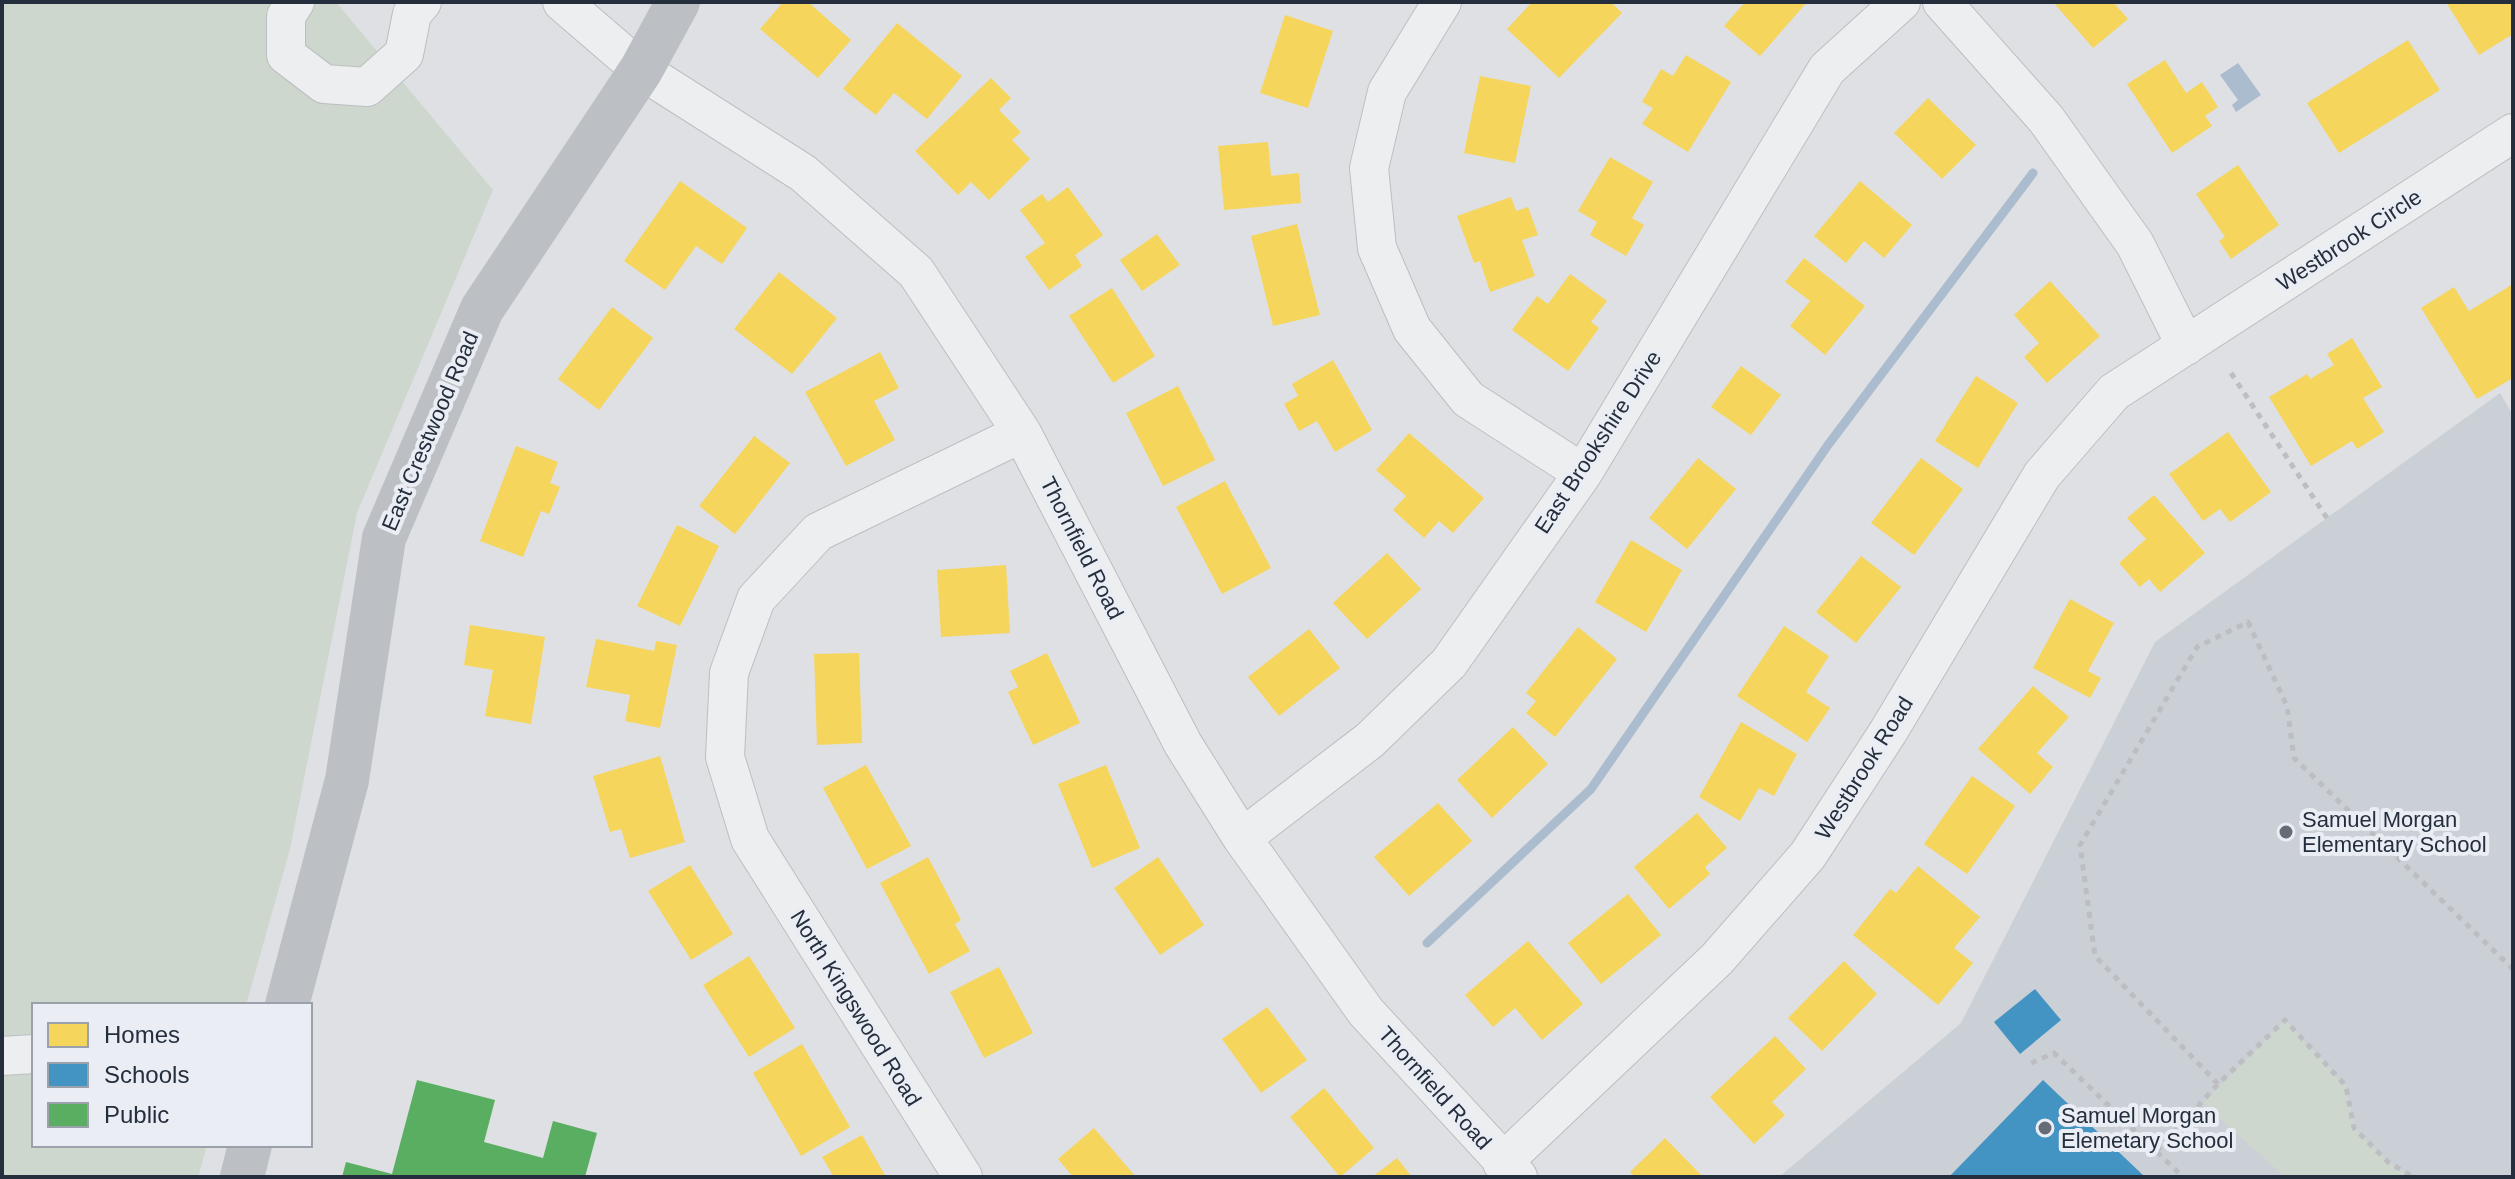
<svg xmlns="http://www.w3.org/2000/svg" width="2515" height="1179" font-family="Helvetica,sans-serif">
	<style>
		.built { fill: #cbd0d7 }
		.green { fill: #ced7ce }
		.water { fill: #abbccf }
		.homes { fill: #f6d55c }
		.schools { fill: #4393c3 }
		.public { fill: #5aae61 }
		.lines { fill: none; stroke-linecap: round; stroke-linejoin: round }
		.stream { stroke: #abbccf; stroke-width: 9 }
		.street-casing { stroke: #bcbec1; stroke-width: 40 }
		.path { stroke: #bcbec2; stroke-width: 5; stroke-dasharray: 6 6; stroke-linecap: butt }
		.street { stroke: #edeef0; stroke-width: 38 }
		.secondary { stroke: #bcbfc3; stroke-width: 44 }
		.poi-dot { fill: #666c76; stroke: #eaeef4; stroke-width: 3 }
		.labels { text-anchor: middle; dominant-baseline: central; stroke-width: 8; stroke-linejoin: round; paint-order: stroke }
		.street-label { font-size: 22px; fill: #252e3c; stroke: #eaeef4 }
		.poi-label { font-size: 22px; fill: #252e3c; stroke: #eaeef4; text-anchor: start }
	</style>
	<rect width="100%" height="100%" fill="#dee0e3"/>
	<!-- built -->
	<path class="built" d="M2500,393l13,22v762h-734l182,-154 194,-381z"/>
	<!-- green -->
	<path class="green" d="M2,2h334l157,188 -136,323 -67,336 -44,156h-212v140h173l-9,32h-196z
		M2285,1020l61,66 8,42 34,34 25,15h-128l-82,-74z"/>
	<!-- water -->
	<path class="water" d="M2238,63l23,32 -25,17 -4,-7 6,-5 -18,-25z"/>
	<!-- homes -->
	<path class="homes" d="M783,2h25l43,38 -33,38 -58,-49z
		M1532,2h79l11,11 -63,65 -52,-49z
		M1745,2h62l-47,54 -36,-30z
		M2053,2h60l15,17 -35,29z
		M2450,2h63v32l-34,21 -32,-51z
		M1285,15l48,16 -25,77 -48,-15z
		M897,23l65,53 -35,43 -33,-26 -18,22 -33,-26z
		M2408,40l32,50 -101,63 -32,-50z
		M1686,55l45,27 -43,70 -46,-28 11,-16 -11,-6 19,-33 12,7z
		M2165,60l21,33 16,-11 16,25 -13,9 7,10 -40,27 -45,-69z
		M1480,76l51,10 -16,77 -51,-10z
		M991,78l20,20 -12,12 22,22 -9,8 18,19 -41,41 -18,-18 -13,13 -43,-44z
		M1928,98l48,47 -34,34 -48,-46z
		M1268,142l3,34 28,-3 2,30 -77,7 -6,-64z
		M1610,157l43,25 -21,36 12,7 -18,31 -36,-21 7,-13 -19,-11z
		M2238,165l41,60 -48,34 -12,-18 6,-4 -29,-43z
		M680,181l67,47 -25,36 -26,-18 -31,44 -41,-29z
		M1860,181l52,44 -28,33 -20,-17 -18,22 -32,-27z
		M1068,187l35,48 -28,20 7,11 -33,24 -24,-33 20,-14 -25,-33 22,-16 6,8z
		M1511,197l5,14 12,-4 10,28 -16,5 13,36 -45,16 -10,-31 -6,2 -17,-47z
		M1297,224l23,91 -47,11 -22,-90z
		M1157,234l23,31 -38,26 -22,-31z
		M1804,258l61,48 -40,49 -35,-29 20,-25 -25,-19z
		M779,272l58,46 -45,56 -58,-45z
		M1570,274l37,27 -16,21 8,6 -31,43 -56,-41 25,-34 11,8z
		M2050,281l50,55 -53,47 -23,-26 15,-14 -25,-28z
		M2513,284v94l-36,21 -56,-91 33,-21 15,24z
		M1112,288l43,68 -42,27 -44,-67z
		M612,307l41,31 -54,72 -41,-31z
		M2352,338l30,49 -19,11 21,34 -27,17 -5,-8 -41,25 -42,-69 38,-23 3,5 24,-14 -7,-11z
		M880,352l19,36 -25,13 21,39 -49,26 -41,-74z
		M1333,360l39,70 -37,22 -18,-31 -18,10 -15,-27 14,-8 -6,-12z
		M1741,366l40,29 -30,40 -40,-28z
		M1976,376l42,27 -40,65 -43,-27z
		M1178,386l37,74 -52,26 -37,-73z
		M2228,432l43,60 -41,30 -10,-13 -17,12 -34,-47z
		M1409,433l75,65 -31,35 -14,-12 -15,17 -31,-28 13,-14 -30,-26z
		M754,436l36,27 -55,71 -36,-28z
		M516,446l42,16 -8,21 10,4 -11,27 -8,-3 -18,46 -43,-16z
		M1698,458l38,31 -49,60 -38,-31z
		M1921,458l42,31 -49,66 -43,-32z
		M1225,481l46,87 -49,26 -46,-87z
		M2154,495l51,58 -45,39 -11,-13 -9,8 -21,-24 27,-24 -19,-21z
		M677,525l42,21 -39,80 -43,-20z
		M1631,540l51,30 -36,62 -51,-30z
		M1387,553l34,36 -54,50 -34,-36z
		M1861,556l40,31 -45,56 -40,-31z
		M1006,565l4,68 -69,4 -4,-67z
		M2070,599l44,24 -26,48 13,7 -11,20 -57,-30z
		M470,625l75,12 -14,87 -46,-8 8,-46 -29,-5z
		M1784,626l45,30 -23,36 24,16 -23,34 -70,-46z
		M1578,627l39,32 -62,78 -29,-24 10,-12 -10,-8z
		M1309,629l31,39 -61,48 -31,-39z
		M596,639l58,12 2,-10 21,4 -17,83 -35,-7 5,-26 -44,-8z
		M859,653l3,90 -45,2 -3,-91z
		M1047,653l33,70 -47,22 -25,-53 10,-5 -8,-16z
		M2033,686l36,31 -32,36 16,14 -23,27 -52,-45z
		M1741,722l56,32 -23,42 -15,-8 -19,33 -41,-24z
		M1513,727l35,37 -56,54 -35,-38z
		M660,756l25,86 -55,16 -9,-29 -11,3 -17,-56z
		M866,765l45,81 -44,23 -44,-81z
		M1106,765l34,83 -48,20 -34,-84z
		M1972,776l43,30 -48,68 -43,-30z
		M1438,803l34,38 -63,55 -35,-39z
		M1697,813l30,35 -22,19 5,7 -41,35 -35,-42z
		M928,857l33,63 -6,4 15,27 -41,23 -49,-91z
		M1158,857l46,68 -44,30 -46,-67z
		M690,865l43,69 -42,26 -43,-69z
		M1918,866l62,51 -26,31 19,15 -35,42 -85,-70 37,-46 6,4z
		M1628,894l33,41 -60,49 -33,-41z
		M1528,941l55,63 -41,36 -27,-32 -22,19 -28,-32z
		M749,956l46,72 -46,29 -46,-72z
		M1844,961l33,33 -55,57 -34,-33z
		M999,967l34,66 -49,25 -34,-66z
		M1267,1007l40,53 -46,33 -39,-54z
		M1775,1036l31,33 -34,33 13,13 -31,29 -44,-47z
		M802,1044l48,83 -49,29 -48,-83z
		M1324,1088l50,60 -34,29 -50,-60z
		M1094,1128l42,49h-63l-15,-18z
		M862,1135l24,42h-52l-12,-20z
		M1665,1138l38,39h-68l-5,-5z
		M1397,1158l15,19h-40z"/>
	<!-- schools -->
	<path class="schools" d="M2035,989l26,31 -41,34 -26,-32z
		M2043,1080l102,97h-196z"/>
	<!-- public -->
	<path class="public" d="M417,1080l78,20 -11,42 59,16 10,-37 44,12 -12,44h-243l4,-15 46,12z"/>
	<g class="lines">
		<!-- stream -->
		<path class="stream" d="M1427,943l164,-154 237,-344 205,-272"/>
		<!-- street casing -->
		<g class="street-casing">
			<path id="street" d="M295,2l-9,14v39l38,29 43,3 37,-33 8,-40 10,-12
				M562,2l79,68 162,103 113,99 106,161 161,311 59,94 124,174 152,165
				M1442,2l-55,90 -18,76 8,80 35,81 56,70 115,74
				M1942,2l104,117 89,125 51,102
				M1242,838l128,-98 79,-77 134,-190 244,-404 74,-67
				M2,1056l32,-2
				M1502,1163l215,-204 91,-104 80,-123 154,-257 72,-83 399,-259
				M963,1177l-213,-338 -25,-82 4,-84 27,-74 62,-67 204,-99"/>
		</g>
		<!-- path -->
		<path class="path" d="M2231,373l96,145
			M2031,1063l23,-10 129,124
			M2218,1084l-123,-128 -15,-111 117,-198 51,-25 39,84 7,52 219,211
			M2157,1151l61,-67 67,-64 61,66 8,42 34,34 25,15"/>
		<!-- street -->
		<use href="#street" class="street"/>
		<!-- secondary -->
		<path class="secondary" d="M287,1005l60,-225 37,-242 98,-229 159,-239 37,-68
			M242,1177l8,-32"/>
	</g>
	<!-- markers -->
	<g class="poi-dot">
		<circle cx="2286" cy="832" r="8"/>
		<circle cx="2045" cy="1128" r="8"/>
	</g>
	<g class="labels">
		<!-- street labels -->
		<g class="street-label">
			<text transform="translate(2349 240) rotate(-33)">Westbrook Circle</text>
			<text transform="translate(430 431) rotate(-67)">East Crestwood Road</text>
			<text transform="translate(1598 442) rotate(-57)">East Brookshire Drive</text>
			<text transform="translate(1082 548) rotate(63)">Thornfield Road</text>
			<text transform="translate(1864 768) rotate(-58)">Westbrook Road</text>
			<text transform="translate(856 1008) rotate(58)">North Kingswood Road</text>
			<text transform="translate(1435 1088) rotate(48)">Thornfield Road</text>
		</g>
		<!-- poi labels -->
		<g class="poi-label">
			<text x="2302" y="819">Samuel Morgan<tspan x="2302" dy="25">Elementary School</tspan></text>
			<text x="2061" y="1115">Samuel Morgan<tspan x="2061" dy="25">Elemetary School</tspan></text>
		</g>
	</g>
	<!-- border -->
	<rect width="2515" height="1179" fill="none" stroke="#252e3c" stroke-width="8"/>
	<!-- legend -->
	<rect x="32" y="1003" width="280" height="144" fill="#eaeef4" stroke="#9ba1aa" stroke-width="2"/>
	<rect x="48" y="1023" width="40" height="24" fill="#f6d55c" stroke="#9ba1aa" stroke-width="2"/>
	<text x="104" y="1043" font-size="24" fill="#252e3c">Homes</text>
	<rect x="48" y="1063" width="40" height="24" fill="#4393c3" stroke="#9ba1aa" stroke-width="2"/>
	<text x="104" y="1083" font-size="24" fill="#252e3c">Schools</text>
	<rect x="48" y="1103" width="40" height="24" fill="#5aae61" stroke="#9ba1aa" stroke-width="2"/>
	<text x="104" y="1123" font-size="24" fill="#252e3c">Public</text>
</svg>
